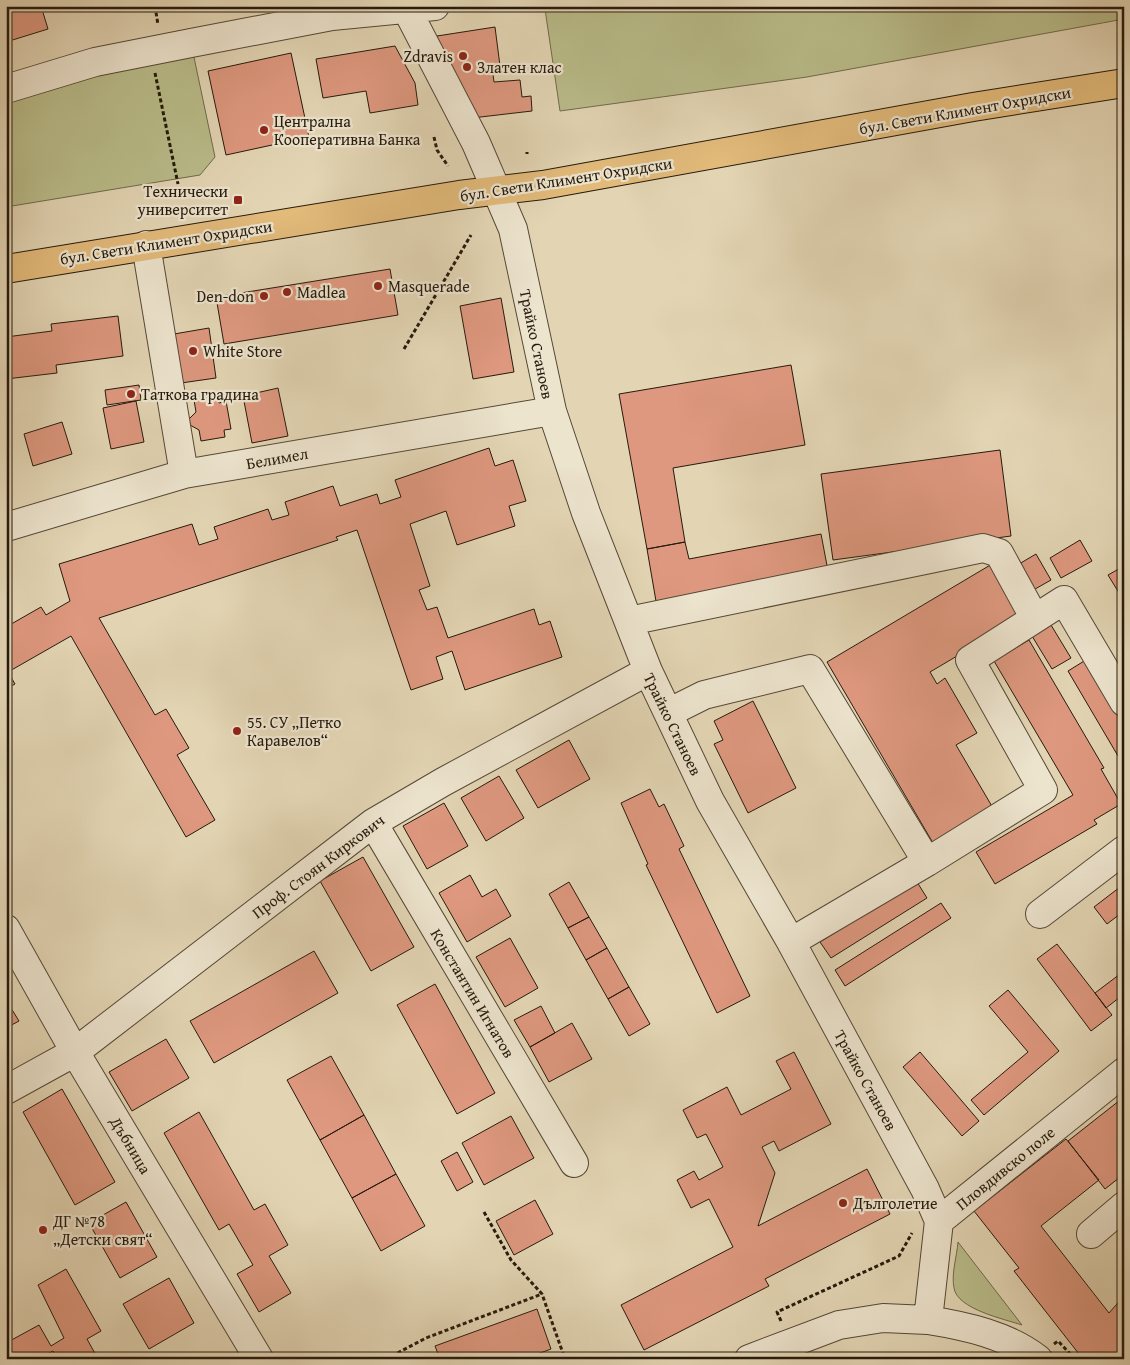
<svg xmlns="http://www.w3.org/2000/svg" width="1130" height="1365" font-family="'Gentium Book Plus',serif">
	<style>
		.green { fill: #b9bc8a; stroke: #6f6b4c }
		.building { fill: #de987f; stroke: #251a0d }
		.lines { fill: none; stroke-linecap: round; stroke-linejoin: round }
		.minor-casing { stroke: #544937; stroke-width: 30 }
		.major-casing { stroke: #251a0d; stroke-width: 30 }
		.path { stroke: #251a0d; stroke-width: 3; stroke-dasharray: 4 2.5; stroke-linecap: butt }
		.minor { stroke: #ede4ce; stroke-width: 28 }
		.major { stroke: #e2ba7a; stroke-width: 28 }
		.poi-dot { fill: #8f2418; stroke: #ede4ce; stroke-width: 2 }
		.labels { text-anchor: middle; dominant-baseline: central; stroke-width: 4.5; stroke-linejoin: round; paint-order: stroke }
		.poi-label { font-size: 16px; fill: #251a0d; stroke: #ede4ce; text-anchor: start }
		.street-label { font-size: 16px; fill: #251a0d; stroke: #ede4ce }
	</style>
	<rect width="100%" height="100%" fill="#e3d5b4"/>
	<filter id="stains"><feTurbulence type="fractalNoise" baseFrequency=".004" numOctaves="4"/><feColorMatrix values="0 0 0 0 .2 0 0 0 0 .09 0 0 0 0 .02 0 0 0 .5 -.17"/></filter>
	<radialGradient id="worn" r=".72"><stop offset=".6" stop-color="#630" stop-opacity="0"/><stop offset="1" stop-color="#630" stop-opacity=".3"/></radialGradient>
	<!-- green -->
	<path class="green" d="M581,6h543v13l-317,58 -247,34 -15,-102z
		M191,43l24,114 -15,18 -194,32v-118z
		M958,1242l64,83c-18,-6 -65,-16 -68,-37 -3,-14 3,-32 4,-46z"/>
	<!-- building -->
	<path class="building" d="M6,6h35l7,23 -42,13z
		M495,27l5,39 -8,1 2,15 26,-2 2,17 9,-1 1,15 -60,7 -30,-53 -5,-29z
		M395,46l20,37 3,22 -48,8 -4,-22 -43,7 -7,-39z
		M291,53l18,84 -83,18 -18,-84z
		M390,269l8,46 -174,29 -8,-47z
		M501,298l13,74 -41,7 -13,-73z
		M118,316l5,40 -67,9 1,8 -51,6v-42l46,-6 -1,-7z
		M209,328l7,50 -35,5 -7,-49z
		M791,365l14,80 -132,23 12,74 -38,7 -28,-155z
		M139,385l2,15 -34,5 -2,-15z
		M278,388l10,48 -36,7 -9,-47z
		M218,396l1,7 7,-2 5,28 -7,1 1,7 -24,4 -2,-11 -9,-5 -1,-6 7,-7 -2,-12z
		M136,401l8,41 -33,7 -8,-41z
		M62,422l10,32 -39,12 -9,-32z
		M489,448l6,18 18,-6 13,41 -17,5 6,20 -58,19 -11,-34 -36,13 20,62 -11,4 8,20 10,-3 11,31 86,-29 5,16 11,-4 12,36 -97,33 -13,-39 -16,6 7,22 -32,11 -54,-160 -21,7 2,3 -239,78 56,97 11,-6 23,39 -12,7 38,65 -29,17 -115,-201 -63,36 7,12 -9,5v-62l35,-20 5,8 24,-14 -11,-37 133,-40 7,21 19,-6 -4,-12 54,-18 4,11 17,-5 -4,-13 48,-16 7,20 37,-12 3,10 21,-7 -6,-17z
		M1000,450l11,86 -178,24 -12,-86z
		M821,534l8,42 -172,31 -10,-58 38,-7 4,17z
		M1080,540l12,21 -31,17 -11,-20z
		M1036,554l15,26 -23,13 -14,-26z
		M992,564l31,53 -93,55 7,12 8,-6 32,55 -21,12 37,63 -60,35 -106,-181z
		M1124,566v35l-16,-26z
		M1051,625l20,33 -19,11 -20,-33z
		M1029,640l75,128 -3,1 20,35 -27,16 3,4 -102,60 -19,-32 97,-57 -79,-134z
		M1089,658l35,59v35l-6,4 -50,-85z
		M753,701l43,87 -48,25 -34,-69 9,-4 -9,-19z
		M569,740l21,39 -52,29 -22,-38z
		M499,776l25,42 -38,23 -25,-43z
		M650,789l9,18 5,-3 20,42 -5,3 71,147 -33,17 -71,-148 2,-1 -27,-61z
		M444,803l24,43 -41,23 -24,-43z
		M363,857l51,90 -43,24 -51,-90z
		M470,875l12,22 14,-8 15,27 -44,26 -28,-49z
		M569,882l20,35 -21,11 -19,-34z
		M917,882l10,16 -96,60 -11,-16z
		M1124,884v27l-17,13 -13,-17z
		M941,903l10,15 -106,68 -10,-16z
		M589,917l18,31 -21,12 -18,-32z
		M510,938l28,50 -33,19 -29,-50z
		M1057,944l55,71 -21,16 -54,-72z
		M607,948l22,39 -21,12 -22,-39z
		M314,951l24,42 -124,70 -24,-42z
		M1124,971v23l-18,14 -11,-15z
		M435,984l60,109 -38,21 -60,-109z
		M629,987l21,37 -21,12 -21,-37z
		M1008,990l51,61 -75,64 -13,-15 57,-48 -39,-46z
		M6,1000l13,21 -13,7z
		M541,1006l14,27 -25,14 -16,-27z
		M572,1023l20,36 -43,23 -19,-35z
		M166,1039l23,39 -57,33 -23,-39z
		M794,1052l37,72 -52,27 -5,-10 -12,6 13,26 -17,53 109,-57 23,45 -125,65 4,7 -125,64 -23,-45 112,-58 -24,-48 -18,9 -14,-28 17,-9 5,9 24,-13 -17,-33 -9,4 -14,-28 44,-23 14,28 50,-26 -15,-28z
		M920,1052l59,69 -17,15 -59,-69z
		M331,1056l33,59 -44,25 -33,-60z
		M62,1089l53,93 -40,23 -52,-93z
		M1124,1097v77l-19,15 -37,-48z
		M199,1112l55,98 11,-6 23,41 -19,11 22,37 -32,19 -22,-38 16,-9 -24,-41 -10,6 -55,-97z
		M364,1115l32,59 -44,24 -32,-58z
		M511,1116l23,42 -50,27 -22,-42z
		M1066,1139l33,41 -58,46 68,87 15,-17v63h-39l-6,-5 -65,-83 5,-3 -45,-57z
		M457,1152l16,30 -16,9 -16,-30z
		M396,1174l29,52 -44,25 -29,-53z
		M535,1200l18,34 -39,21 -18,-34z
		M126,1202l31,55 -37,21 -31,-55z
		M66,1269l35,62 -14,8 11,20h-41l-4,-8 -9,5 2,3h-40v-16l33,-18 12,21 13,-8 -26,-53z
		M169,1278l25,45 -45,26 -26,-45z
		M537,1309l14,40 -27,10h-84l-5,-13z"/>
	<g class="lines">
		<!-- minor casing -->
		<g class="minor-casing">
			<path id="minor" d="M405,6l71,137 37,86 39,182 34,102 62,158 62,130 81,141 134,247 14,32
				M6,89l89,-27 96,-19 141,-27 103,-10
				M146,245l38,229
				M6,527l178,-53 368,-63
				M629,621l354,-73 16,5 35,64
				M668,713l36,-18 106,-26 117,193
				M373,823l201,340
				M1040,914l84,-64
				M6,929l69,123 184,307
				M791,942l136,-80 116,-72 -73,-130 94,-60 60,102
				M6,1090l69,-38 298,-229 70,-41 205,-111
				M1091,1234l33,-28
				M928,1320c38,6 79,15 110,39
				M749,1359l90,-34 44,-7 45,2 11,-99 185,-149"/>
		</g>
		<!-- major casing -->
		<g class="major-casing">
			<path id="major" d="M6,269l453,-74 84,-10 430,-78 151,-24"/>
		</g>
		<!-- path -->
		<path class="path" d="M155,6l3,19
			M155,73l23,111
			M434,137l3,13 11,16
			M527,152v2
			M404,349l67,-114
			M484,1212l27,48 31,34 23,65
			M781,1321l-4,-9 122,-56 13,-23
			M1054,1344l4,-3 17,18
			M386,1359l40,-21 116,-44"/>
		<!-- minor -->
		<use href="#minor" class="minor"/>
		<!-- major -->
		<use href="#major" class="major"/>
	</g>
	<!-- markers -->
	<g class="poi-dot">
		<circle cx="463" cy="56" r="5"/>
		<circle cx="467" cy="67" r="5"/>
		<circle cx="264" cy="130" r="5"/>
		<rect x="233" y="195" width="10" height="10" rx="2.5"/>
		<circle cx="378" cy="286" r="5"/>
		<circle cx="287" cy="292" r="5"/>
		<circle cx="264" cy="296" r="5"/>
		<circle cx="193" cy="351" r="5"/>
		<circle cx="131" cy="394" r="5"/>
		<circle cx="237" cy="731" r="5"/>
		<circle cx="843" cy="1203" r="5"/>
		<circle cx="43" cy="1230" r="5"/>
	</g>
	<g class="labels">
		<!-- poi labels -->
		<g class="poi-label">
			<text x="453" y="56" text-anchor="end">Zdravis</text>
			<text x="477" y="67">Златен клас</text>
			<text x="274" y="121">Централна<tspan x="274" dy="18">Кооперативна Банка</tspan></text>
			<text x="228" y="191" text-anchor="end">Технически<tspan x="228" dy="18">университет</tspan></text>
			<text x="388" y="286">Masquerade</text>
			<text x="297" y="292">Madlea</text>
			<text x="254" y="296" text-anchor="end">Den-don</text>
			<text x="203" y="351">White Store</text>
			<text x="141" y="394">Таткова градина</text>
			<text x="247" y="722">55. СУ „Петко<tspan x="247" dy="18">Каравелов“</tspan></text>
			<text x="853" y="1203">Дълголетие</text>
			<text x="53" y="1221">ДГ №78<tspan x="53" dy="18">„Детски свят“</tspan></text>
		</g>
		<!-- street labels -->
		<g class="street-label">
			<text transform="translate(965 110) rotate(-10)">бул. Свети Климент Охридски</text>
			<text transform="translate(566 179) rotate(-9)">бул. Свети Климент Охридски</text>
			<text transform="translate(166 242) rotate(-9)">бул. Свети Климент Охридски</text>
			<text transform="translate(537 344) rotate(78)">Трайко Станоев</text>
			<text transform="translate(277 458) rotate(-10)">Белимел</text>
			<text transform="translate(673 724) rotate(64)">Трайко Станоев</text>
			<text transform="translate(318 866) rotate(-37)">Проф. Стоян Киркович</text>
			<text transform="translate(473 993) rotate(59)">Константин Игнатов</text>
			<text transform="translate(866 1080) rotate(61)">Трайко Станоев</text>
			<text transform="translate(131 1145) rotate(59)">Дъбница</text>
			<text transform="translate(1005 1168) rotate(-39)">Пловдивско поле</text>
		</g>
	</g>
	<!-- margin -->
	<rect width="1130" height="1365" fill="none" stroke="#e3d5b4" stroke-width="25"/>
	<rect x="8" y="8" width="1115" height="1350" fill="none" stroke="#251a0d" stroke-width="2.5"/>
	<rect x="12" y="12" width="1105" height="1340" fill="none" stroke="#251a0d"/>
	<rect width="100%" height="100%" filter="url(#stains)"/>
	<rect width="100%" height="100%" fill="url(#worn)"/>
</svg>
